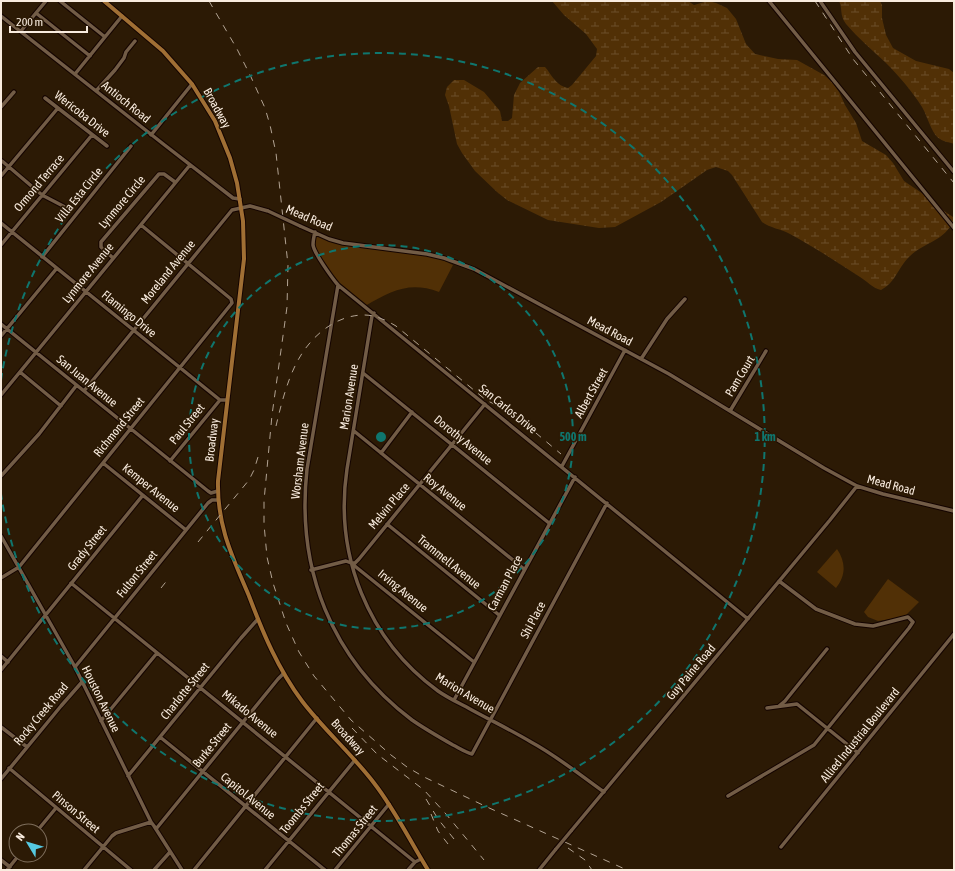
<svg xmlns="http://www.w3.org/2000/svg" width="955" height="871" font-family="'Asap Condensed',sans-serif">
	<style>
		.wetland { fill: url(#wetland-marsh) }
		.park { fill: #513006 }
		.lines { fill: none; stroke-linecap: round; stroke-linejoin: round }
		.minor-casing { stroke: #140400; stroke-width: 5.5 }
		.major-casing { stroke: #140400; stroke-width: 6 }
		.minor { stroke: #725c46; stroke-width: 3.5 }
		.major { stroke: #a06f34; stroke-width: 4 }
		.rail { stroke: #b2a393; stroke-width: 1; stroke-dasharray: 7 7; stroke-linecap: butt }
		.minor-bridge-casing { stroke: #140400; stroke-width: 5.5; stroke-linecap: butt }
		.minor-bridge { stroke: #725c46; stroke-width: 3.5 }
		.ring { fill: none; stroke: #0f766e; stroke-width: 2; stroke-dasharray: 7 5 }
		.labels { text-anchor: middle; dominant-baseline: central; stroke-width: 3.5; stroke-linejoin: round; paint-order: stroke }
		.street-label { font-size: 12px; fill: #f9ecdf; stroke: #2c1a05 }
		.centre { fill: #0f766e; stroke: #2c1a05; stroke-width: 2 }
		.ring-label { font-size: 12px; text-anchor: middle; font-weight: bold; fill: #0f766e; stroke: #2c1a05; stroke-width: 3.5; stroke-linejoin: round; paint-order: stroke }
	</style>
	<defs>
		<pattern id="wetland-marsh" width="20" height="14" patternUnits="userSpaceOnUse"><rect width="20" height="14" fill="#513006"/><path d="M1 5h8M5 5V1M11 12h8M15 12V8" fill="none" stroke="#6b4e2a"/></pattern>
	</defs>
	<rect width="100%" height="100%" fill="#2c1a05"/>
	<!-- wetland -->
	<path class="wetland" d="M552,1h136l6,4 14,-4 8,2 11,5 9,11 10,25 9,10 23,5 19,1 27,15 8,7 7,10 6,13 11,18 6,18 24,14 7,8 11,18 31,21 9,9 9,6 1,3c-10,22 -30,22 -45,37 -11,11 -14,26 -28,33 -9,-2 -14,-9 -21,-13 -23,-15 -46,-30 -70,-43 -9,-5 -20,-6 -28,-12l-30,-47 -4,-4 -12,-4 -9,3 -46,32 -46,25 -16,1 -51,-8 -41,-20 -10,-8 -22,-21 -13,-18 -5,-9 -8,-38 -4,-11 2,-8 7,-7h10l20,12 16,19 2,10h6l4,-3 2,-23 6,-12 18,-16h7c7,8 11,19 23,21l4,-3 24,-29 1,-7 -11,-15 -22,-19z
		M839,1h41l2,4v13l4,17 7,13 23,13 33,8 5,4v71c-5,-2 -10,-2 -14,-5 -8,-4 -13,-24 -18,-32 -10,-16 -23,-31 -37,-45 -13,-12 -27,-24 -39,-38 -7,-10 -3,-15 -7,-23z"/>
	<!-- park -->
	<path class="park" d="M314,233l19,10 81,10 26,6 13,6 -14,27c-30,-11 -47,-1 -74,14l-27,-22 -24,-35z
		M837,549c9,13 9,27 -1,39l-19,-16z
		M888,579l31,23 -14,14 -14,3 -13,2 -10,-4 -4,-5z"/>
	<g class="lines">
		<!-- minor casing -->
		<g class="minor-casing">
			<path id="minor" d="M60,1l45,36
				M769,1l185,227
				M820,1l35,51 99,120
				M36,13l54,43
				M1,16l161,127 71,55 7,1
				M21,31l25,-30
				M75,74l47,-58
				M96,91l19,-21 9,-12 2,-6 9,-11
				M45,98l62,48
				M1,107l13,-15
				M151,135l41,-51
				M2,161l40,34 23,12
				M1,176l57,-68
				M1,223l219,177h7
				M300,226l29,13 14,4 84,11 17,4 30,11 195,105 155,94 33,18 26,8 71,17
				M315,232c-1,4 -2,8 -2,13 1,8 19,33 25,40l410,334
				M1,245l91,-110
				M42,257l89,-111
				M113,258l-12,-11v-5l58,-68h5l11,8
				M338,285l-31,184c-11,100 24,190 105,251 13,9 27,17 41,25 6,3 12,7 19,9l135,-251
				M374,313l-2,3 -25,153c-13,86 21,171 91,222 10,7 21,12 32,18 20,11 41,21 61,33 26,14 49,33 73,50
				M1,324l207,167 3,2 7,-2
				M1,336l56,-68
				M641,359l26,-40 18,-20
				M20,372l41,34
				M363,373l186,150
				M84,391l148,-181 18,-4 18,5
				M1,395l189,-230
				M730,411l36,-60
				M354,431l170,138
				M381,453l31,-41
				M170,461l50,-61
				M103,463l83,67
				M562,466l63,-116
				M1,476l38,-42 37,-48
				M387,524l112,91
				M1,536l74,131 76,155 3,4 28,44
				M351,563h4l4,-4 126,-155
				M311,570l35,-9 5,2 123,99
				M1,578l18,-11 213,-264 -1,-4 -90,-74
				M71,583l344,279
				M1,656l7,6
				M75,667l133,-164 4,-3h6
				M1,670l142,-175
				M454,700l121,-223
				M779,706l6,-5 42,-52
				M767,708l30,-4 61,49
				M101,721l56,-68
				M1,727l26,20
				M160,737l165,133
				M9,768l122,102
				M128,776l113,-138 17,-19
				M1,779l60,-73 21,-24
				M728,796l86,-51 95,-117 4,-6 -5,-5 -35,9 -18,-2 -39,-15 -37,-28
				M156,829l122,-150 5,-5
				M37,831l19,-23
				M571,831l259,-311 27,-34
				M781,847l173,-213
				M1,860l9,7
				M7,870l12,-15
				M84,870l28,-34 4,-3 35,-11
				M154,870l16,-18
				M194,870l123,-152
				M265,870l90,-110
				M335,870l54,-66
				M408,870l7,-8 6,-3
				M539,870l17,-21"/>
		</g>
		<!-- major casing -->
		<g class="major-casing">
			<path id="major" d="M104,1l59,50 29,33 23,37 15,37 7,25 6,38 1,38 -26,222c-1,45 14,75 31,115 14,37 29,73 53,105 22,29 50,53 72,82 21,27 36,58 54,87"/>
		</g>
		<!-- minor -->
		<use href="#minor" class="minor"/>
		<!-- major -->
		<use href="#major" class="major"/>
		<!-- rail -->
		<path class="rail" d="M209,1l28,48 14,28 14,31 5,17 6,28 12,112 -1,42 -15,108 -8,86v23l3,33 6,26 13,40 13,29 15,24 37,44 40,35 16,12 17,10 63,30 140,63
			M815,1l38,58 101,124
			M276,426c5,-21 11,-45 21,-64 13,-25 38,-47 67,-47 11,0 22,5 32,11l90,74 26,13 49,41
			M198,542l51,-62 5,-10 4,-13
			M161,588l8,-10
			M352,728l25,26 47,36 22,24 38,46
			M426,799l12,20 16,20
			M431,814l7,17 10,13
			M568,848l17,12 7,10"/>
		<!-- minor-bridge casing -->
		<g class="minor-bridge-casing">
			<path id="minor-bridge" d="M268,211l32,15
				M556,849l15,-18"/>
		</g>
		<!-- minor-bridge -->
		<use href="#minor-bridge" class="minor-bridge"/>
	</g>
	<!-- distance rings -->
	<g class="ring">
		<circle cx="381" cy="437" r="192"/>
		<path d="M1 380A384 384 0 1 1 1 494"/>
	</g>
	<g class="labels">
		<!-- street labels -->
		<g class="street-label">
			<text transform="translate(126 102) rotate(39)">Antioch Road</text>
			<text transform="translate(217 108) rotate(61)">Broadway</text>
			<text transform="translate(82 114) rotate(38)">Wericoba Drive</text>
			<text transform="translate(39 183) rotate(-50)">Ormond Terrace</text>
			<text transform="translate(79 195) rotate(-51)">Villa Esta Circle</text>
			<text transform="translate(122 202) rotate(-50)">Lynmore Circle</text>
			<text transform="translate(309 218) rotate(23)">Mead Road</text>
			<text transform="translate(168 272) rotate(-51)">Moreland Avenue</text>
			<text transform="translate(88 273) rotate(-51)">Lynmore Avenue</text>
			<text transform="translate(129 314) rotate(39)">Flamingo Drive</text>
			<text transform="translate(610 331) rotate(28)">Mead Road</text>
			<text transform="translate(740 376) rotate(-59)">Pam Court</text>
			<text transform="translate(87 381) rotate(39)">San Juan Avenue</text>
			<text transform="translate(591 393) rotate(-61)">Albert Street</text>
			<text transform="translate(349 397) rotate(-81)">Marion Avenue</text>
			<text transform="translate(508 409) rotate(39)">San Carlos Drive</text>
			<text transform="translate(187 424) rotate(-51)">Paul Street</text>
			<text transform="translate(119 427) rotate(-51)">Richmond Street</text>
			<text transform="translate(212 440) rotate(-83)">Broadway</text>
			<text transform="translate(463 440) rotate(39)">Dorothy Avenue</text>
			<text transform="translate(300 461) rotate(-83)">Worsham Avenue</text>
			<text transform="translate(891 485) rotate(15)">Mead Road</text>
			<text transform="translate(151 488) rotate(39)">Kemper Avenue</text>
			<text transform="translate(445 492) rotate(39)">Roy Avenue</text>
			<text transform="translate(389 506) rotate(-50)">Melvin Place</text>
			<text transform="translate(87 548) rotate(-51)">Grady Street</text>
			<text transform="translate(449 562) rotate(39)">Trammell Avenue</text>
			<text transform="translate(137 574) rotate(-51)">Fulton Street</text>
			<text transform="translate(505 583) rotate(-62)">Carman Place</text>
			<text transform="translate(403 591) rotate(39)">Irving Avenue</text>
			<text transform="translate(533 620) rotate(-62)">Shi Place</text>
			<text transform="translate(691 672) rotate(-50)">Guy Paine Road</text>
			<text transform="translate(185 691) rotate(-51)">Charlotte Street</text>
			<text transform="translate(465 693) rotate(31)">Marion Avenue</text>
			<text transform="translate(101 699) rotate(64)">Houston Avenue</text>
			<text transform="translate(41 714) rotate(-50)">Rocky Creek Road</text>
			<text transform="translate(250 714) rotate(39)">Mikado Avenue</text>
			<text transform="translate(860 735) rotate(-51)">Allied Industrial Boulevard</text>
			<text transform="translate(348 737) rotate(48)">Broadway</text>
			<text transform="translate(212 745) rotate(-51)">Burke Street</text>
			<text transform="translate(248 796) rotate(39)">Capitol Avenue</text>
			<text transform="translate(302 808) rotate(-51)">Toombs Street</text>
			<text transform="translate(76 812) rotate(40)">Pinson Street</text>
			<text transform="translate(355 831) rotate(-51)">Thomas Street</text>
		</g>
	</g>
	<circle cx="381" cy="437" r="6" class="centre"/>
	<g class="ring-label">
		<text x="573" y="441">500 m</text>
		<text x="765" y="441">1 km</text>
	</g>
	<!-- border -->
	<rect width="955" height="871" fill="none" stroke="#f9ecdf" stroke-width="4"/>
	<!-- north arrow -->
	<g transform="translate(28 843) rotate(308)"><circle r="19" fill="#2c1a05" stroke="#7e6e5c"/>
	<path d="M0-3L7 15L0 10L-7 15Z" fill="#56c9e1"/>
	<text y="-6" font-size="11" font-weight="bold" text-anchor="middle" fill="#f9ecdf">N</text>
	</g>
	<!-- scale -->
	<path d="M10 26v6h77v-6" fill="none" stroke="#f9ecdf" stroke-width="2"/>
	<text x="16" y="26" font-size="12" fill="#f9ecdf" stroke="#2c1a05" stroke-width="3" paint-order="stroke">200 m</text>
</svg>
